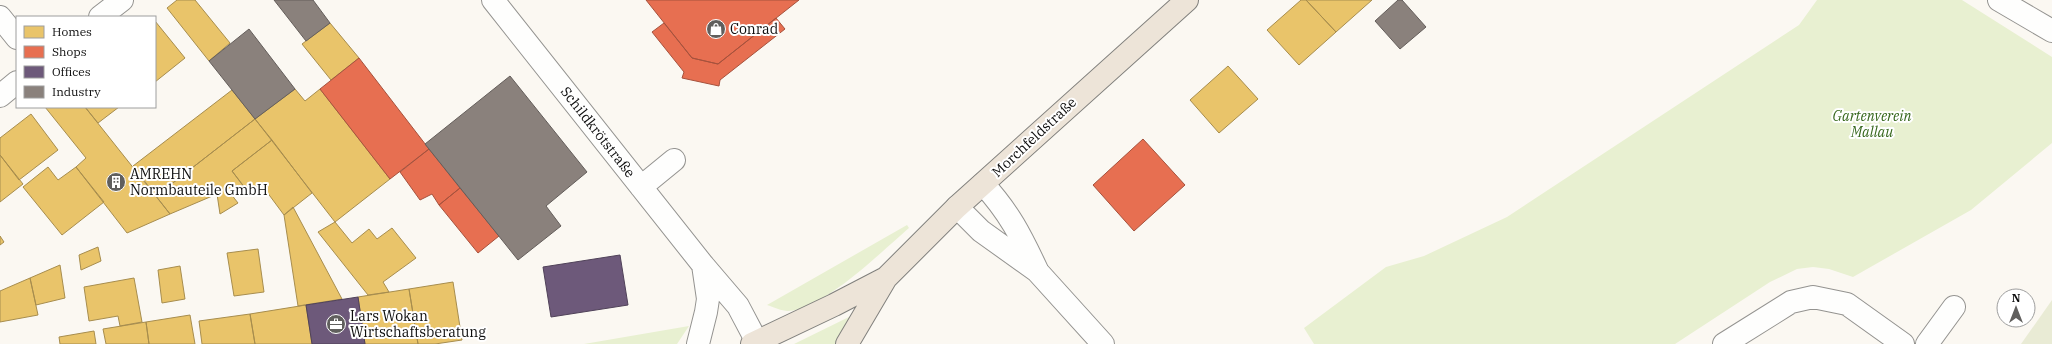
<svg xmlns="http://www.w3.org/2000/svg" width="2052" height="344" font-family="'IBM Plex Serif',serif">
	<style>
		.green { fill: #e8f0d1 }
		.cemetery { fill: #e9ebd5 }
		.homes { fill: #e9c46a; stroke: #a78d4e }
		.shops { fill: #e76f51; stroke: #a6523d }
		.offices { fill: #6d597a; stroke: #504259 }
		.industry { fill: #8a817c; stroke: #645e5b }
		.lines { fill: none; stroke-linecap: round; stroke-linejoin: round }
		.minor-casing { stroke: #949390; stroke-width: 24 }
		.major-casing { stroke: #81807d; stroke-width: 24 }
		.minor { stroke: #fefefd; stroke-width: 22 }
		.major { stroke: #ede4d8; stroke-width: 22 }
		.labels { text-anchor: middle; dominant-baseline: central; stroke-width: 4; stroke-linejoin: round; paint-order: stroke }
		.poi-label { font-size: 14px; fill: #0d0d0d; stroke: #fff; text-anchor: start }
		.park-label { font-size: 14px; font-style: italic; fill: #36671c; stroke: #fff }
		.street-label { font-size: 14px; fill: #0d0d0d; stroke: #fff }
	</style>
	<rect width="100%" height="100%" fill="#fbf8f2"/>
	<!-- green -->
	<path class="green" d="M1817,0h145l90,57v86l-81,67 -118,67 -24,-8 -16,-2 -16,2 -27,13 -95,62h-361l-10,-16 82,-61 38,-11 83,-39 292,-192z
		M907,225l2,3c-28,24 -85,81 -121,83 -6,0 -15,-4 -21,-6z
		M853,315l-18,29h-41z
		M689,326l-12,18h-93z"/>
	<!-- cemetery -->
	<path class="cemetery" d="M2052,300v44h-31z"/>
	<!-- homes -->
	<path class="homes" d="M177,0h18l35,43 -21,18 -42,-53z
		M1301,0h5l30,32 -37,33 -32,-35z
		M1306,0h66l-36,32z
		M155,21l30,37 -30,24z
		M330,23l29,35 -28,22 -29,-36z
		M1228,66l30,33 -39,34 -29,-33z
		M295,89l10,12 15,-12 70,90 -55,43 -80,-103z
		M232,90l23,29 -99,77 -23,-30z
		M45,107h40l85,107 -43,19 -51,-66 10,-9z
		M85,107h34l-21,16z
		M31,114l27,36 -39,30 -19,-25v-17z
		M255,119l17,21 -40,31 12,16 -10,3 -3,4 7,9 -18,11 -3,-20 -47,20 -14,-18z
		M272,140l40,53 -28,22 -23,-31 -12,9 -17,-22z
		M0,155l23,29 -23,18z
		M48,167l10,13 18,-13 28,35 -42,33 -39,-48z
		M293,207l49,92 -44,7 -14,-91z
		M335,222l17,21 17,-14 8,10 15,-11 24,30 -33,24 6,10 -21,3 -50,-63z
		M0,236l4,6 -4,3z
		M98,247l3,14 -20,9 -2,-15z
		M258,249l6,43 -30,4 -7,-43z
		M60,265l5,33 -29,7 -6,-27z
		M180,266l5,33 -23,4 -4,-33z
		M30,278l8,37 -38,7v-31z
		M134,278l8,44 -22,4 -2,-10 -29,5 -5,-34z
		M453,282l9,58 -27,4h-17l-9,-55z
		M409,289l9,55h-53l-7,-47z
		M306,305l6,39h-57l-5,-30z
		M250,314l5,30h-53l-3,-23z
		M190,315l5,29h-46l-3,-22z
		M146,322l3,22h-43l-3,-15z
		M94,331l2,13h-36l-1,-7z"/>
	<!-- shops -->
	<path class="shops" d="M646,0h153l-81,64 -26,-6z
		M776,18l9,11 -65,51 -1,6 -37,-8 2,-6 -32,-40 12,-9 28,35 26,6z
		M359,58l70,91 -39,30 -70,-90z
		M1143,139l42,46 -51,46 -41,-46z
		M429,149l31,39 -21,17 -7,-11 -12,6 -20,-28z
		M460,188l39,48 -21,17 -39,-48z"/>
	<!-- offices -->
	<path class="offices" d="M620,255l8,50 -77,12 -8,-50z
		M358,297l7,47h-53l-6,-39z"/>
	<!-- industry -->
	<path class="industry" d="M274,0h39l17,23 -24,18z
		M1398,0h4l24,27 -26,22 -25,-28z
		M249,29l46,60 -40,30 -46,-58z
		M510,76l77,96 -41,34 15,20 -43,34 -93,-116z"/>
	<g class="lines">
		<!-- minor casing -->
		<g class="minor-casing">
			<path id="minor" d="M493,0l210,265 35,41 19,36
				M1999,0l53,31
				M0,17l17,21
				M100,17l22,-17
				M0,96l17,-14
				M983,184c26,28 38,52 54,86
				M641,187l33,-27
				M957,207l24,24 56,40 66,73
				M698,344l8,-32 2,-13 -5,-34
				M1724,344l67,-42 22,-5 34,7 56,40
				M1927,344l27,-37"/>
		</g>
		<!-- major casing -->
		<g class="major-casing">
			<path id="major" d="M752,344l82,-39 52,-27
				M847,344l39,-66 71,-71 230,-207"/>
		</g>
		<!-- minor -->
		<use href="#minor" class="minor"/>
		<!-- major -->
		<use href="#major" class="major"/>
	</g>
	<!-- icons -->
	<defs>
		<g id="shop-disc" transform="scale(1)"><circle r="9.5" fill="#605f5d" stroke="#fff"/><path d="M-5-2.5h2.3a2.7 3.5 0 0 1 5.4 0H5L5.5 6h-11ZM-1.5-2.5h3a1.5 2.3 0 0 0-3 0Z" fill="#fff"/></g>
		<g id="building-disc" transform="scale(1)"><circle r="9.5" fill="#605f5d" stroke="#fff"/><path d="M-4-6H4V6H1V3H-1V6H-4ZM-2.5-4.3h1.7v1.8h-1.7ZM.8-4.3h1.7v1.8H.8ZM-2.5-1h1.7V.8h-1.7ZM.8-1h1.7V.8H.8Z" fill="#fff"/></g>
		<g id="office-disc" transform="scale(1)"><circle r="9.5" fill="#605f5d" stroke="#fff"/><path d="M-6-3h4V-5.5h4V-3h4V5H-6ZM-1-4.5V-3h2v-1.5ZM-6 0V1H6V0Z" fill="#fff"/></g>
	</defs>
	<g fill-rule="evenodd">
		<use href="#shop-disc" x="716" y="29"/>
		<use href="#building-disc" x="116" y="182"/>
		<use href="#office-disc" x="336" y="324"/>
	</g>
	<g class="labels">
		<!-- poi labels -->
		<g class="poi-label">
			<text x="730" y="29">Conrad</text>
			<text x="130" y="174">AMREHN<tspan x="130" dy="16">Normbauteile GmbH</tspan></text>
			<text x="350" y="316">Lars Wokan<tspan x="350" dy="16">Wirtschaftsberatung</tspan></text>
		</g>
		<!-- park labels -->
		<g class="park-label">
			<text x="1872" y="116">Gartenverein<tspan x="1872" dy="16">Mallau</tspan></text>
		</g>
		<!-- street labels -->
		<g class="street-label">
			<text transform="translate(598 132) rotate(52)">Schildkrötstraße</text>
			<text transform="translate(1034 137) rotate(-43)">Morchfeldstraße</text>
		</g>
	</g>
	<!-- legend -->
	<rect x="16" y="16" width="140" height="92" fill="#ffffff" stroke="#9e9e9e"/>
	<rect x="24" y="26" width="20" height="12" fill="#e9c46a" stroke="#9e9e9e"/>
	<text x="52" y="36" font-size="12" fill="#0d0d0d">Homes</text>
	<rect x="24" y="46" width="20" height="12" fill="#e76f51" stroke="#9e9e9e"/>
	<text x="52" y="56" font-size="12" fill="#0d0d0d">Shops</text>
	<rect x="24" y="66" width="20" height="12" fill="#6d597a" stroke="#9e9e9e"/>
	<text x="52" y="76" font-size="12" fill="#0d0d0d">Offices</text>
	<rect x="24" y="86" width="20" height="12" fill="#8a817c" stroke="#9e9e9e"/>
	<text x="52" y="96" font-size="12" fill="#0d0d0d">Industry</text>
	<!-- north arrow -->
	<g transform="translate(2016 308)"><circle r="19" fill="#ffffff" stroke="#9e9e9e"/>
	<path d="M0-3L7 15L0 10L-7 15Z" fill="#605f5d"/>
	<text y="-6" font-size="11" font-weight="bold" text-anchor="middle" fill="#0d0d0d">N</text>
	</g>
</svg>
